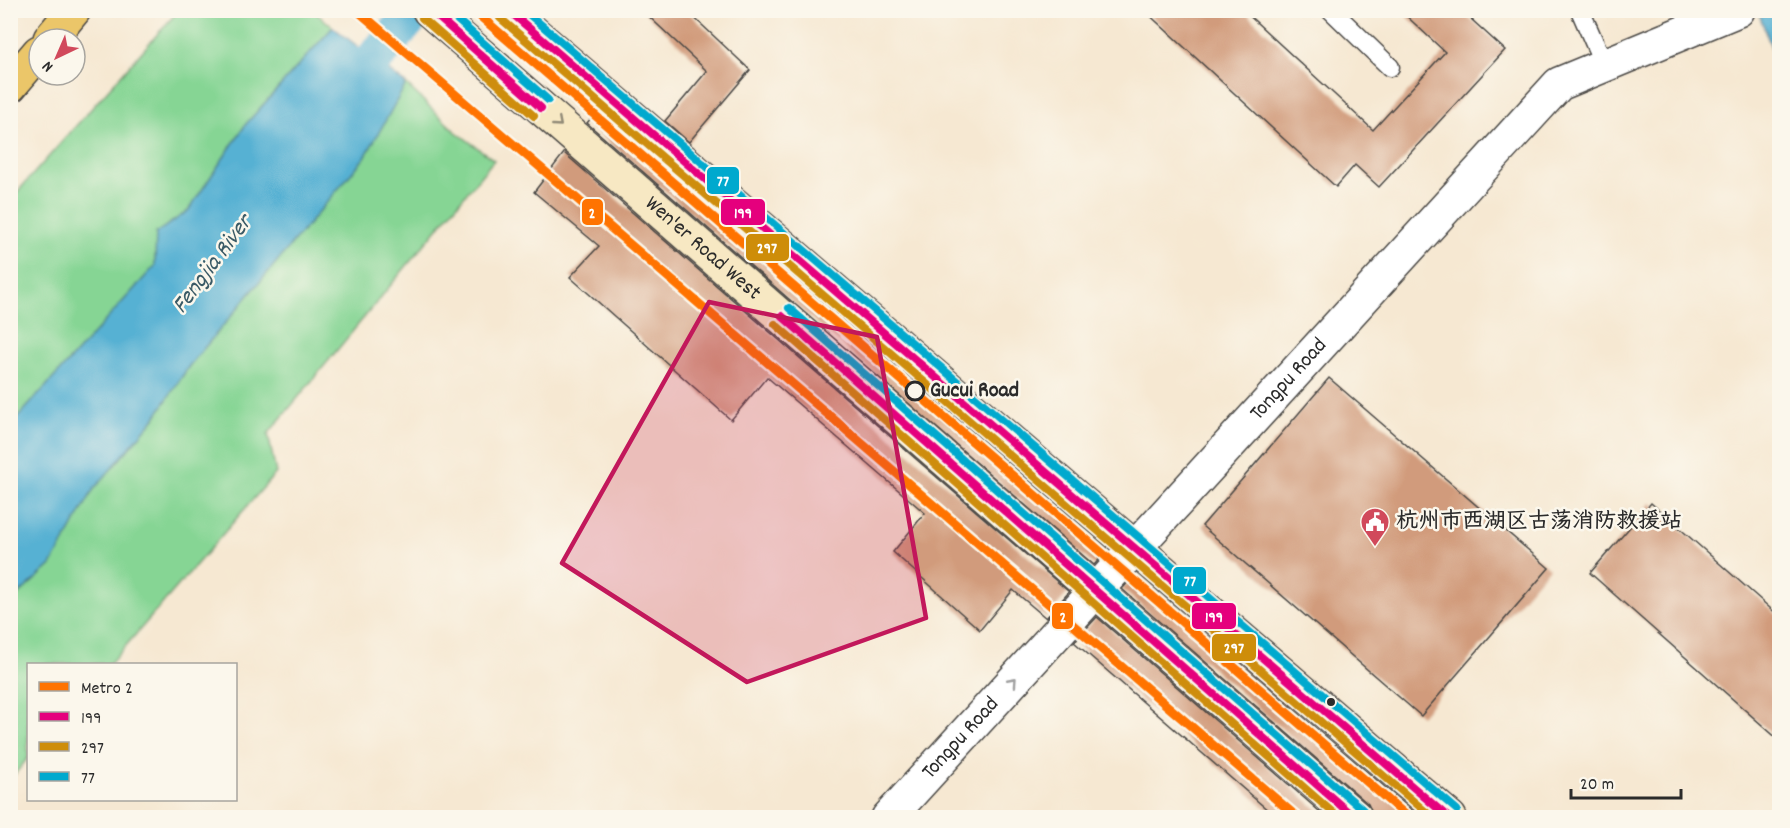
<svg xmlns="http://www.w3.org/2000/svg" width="1790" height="828" font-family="Dekko,'LXGW WenKai TC',sans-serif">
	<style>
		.green { fill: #86d594; stroke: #588060; stroke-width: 1.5 }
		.water { fill: #56b1d3; stroke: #406e7f; stroke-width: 1.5 }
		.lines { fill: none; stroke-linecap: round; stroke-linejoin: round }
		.canal { stroke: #56b1d3; stroke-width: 38 }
		.building { fill: #d19b7b }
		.service-casing { stroke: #494744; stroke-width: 21 }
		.tertiary-casing { stroke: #494744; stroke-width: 36 }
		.secondary-casing { stroke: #494744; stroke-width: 36 }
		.primary-casing { stroke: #494744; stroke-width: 36 }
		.service { stroke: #fff; stroke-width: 18 }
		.tertiary { stroke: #fff; stroke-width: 33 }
		.secondary { stroke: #f7e8c3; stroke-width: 33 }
		.primary { stroke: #ebc669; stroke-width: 33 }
		.bus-1-casing { stroke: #fbf7ec; stroke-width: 12 }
		.bus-2-casing { stroke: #fbf7ec; stroke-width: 12 }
		.bus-3-casing { stroke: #fbf7ec; stroke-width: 12 }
		.bus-1 { stroke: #e5007d; stroke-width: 8 }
		.bus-2 { stroke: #ce8d09; stroke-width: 8 }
		.bus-3 { stroke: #00a9ce; stroke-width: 8 }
		.metro-1-casing { stroke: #fbf7ec; stroke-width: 14 }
		.metro-1 { stroke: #ff7300; stroke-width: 9 }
		.oneway { stroke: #918a77 }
		.oneway2 { stroke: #a0a0a0 }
		.marked { fill: #c2185b; fill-opacity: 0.2; stroke: #c2185b; stroke-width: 4.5; stroke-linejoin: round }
		.stop-dot { fill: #fbf7ec; stroke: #2b2b2b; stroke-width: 3 }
		.bus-dot { fill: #2b2b2b; stroke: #fbf7ec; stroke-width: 2 }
		.labels { text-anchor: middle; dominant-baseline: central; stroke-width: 5; stroke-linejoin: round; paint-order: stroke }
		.street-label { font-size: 22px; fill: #2b2b2b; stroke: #fbf7ec }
		.stop-label { font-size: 22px; font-weight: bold; fill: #2b2b2b; stroke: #fbf7ec; text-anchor: start }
		.poi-label { font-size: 22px; font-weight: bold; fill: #2b2b2b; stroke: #fbf7ec; text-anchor: start }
		.water-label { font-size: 24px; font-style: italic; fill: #3a5a66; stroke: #fbf7ec }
		.line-badge { stroke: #fbf7ec; stroke-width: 2 }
		.badge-label { font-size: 16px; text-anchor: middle; font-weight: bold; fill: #fff }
	</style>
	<rect width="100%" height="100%" fill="#fbf7ec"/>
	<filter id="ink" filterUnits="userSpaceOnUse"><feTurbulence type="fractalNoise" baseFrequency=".0167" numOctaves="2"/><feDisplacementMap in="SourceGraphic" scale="12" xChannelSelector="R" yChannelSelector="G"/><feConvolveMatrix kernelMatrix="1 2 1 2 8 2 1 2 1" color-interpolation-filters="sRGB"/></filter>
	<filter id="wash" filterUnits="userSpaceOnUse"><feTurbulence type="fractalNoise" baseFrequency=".008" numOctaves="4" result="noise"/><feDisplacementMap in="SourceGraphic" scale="24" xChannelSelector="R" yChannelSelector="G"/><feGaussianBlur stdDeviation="1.35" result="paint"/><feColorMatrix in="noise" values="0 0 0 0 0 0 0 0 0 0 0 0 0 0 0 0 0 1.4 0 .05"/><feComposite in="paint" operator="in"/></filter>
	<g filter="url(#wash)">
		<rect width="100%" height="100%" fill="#f6e8d2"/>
		<!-- green -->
		<path class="green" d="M178,11h136l19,16 -87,97 -58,87 -32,22 -1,33 -144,159v-226z
			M406,84l49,47 39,29 -226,274 8,39 -166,191h-82v94l-17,21v-178l40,-36 43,-76 60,-70 35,-53 176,-209z"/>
		<!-- water -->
		<path class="water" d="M1758,11h21v57z
			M333,27l73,57 -41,73 -176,209 -35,53 -60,70 -43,76 -40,36v-176l144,-159 1,-33 32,-22 58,-87z"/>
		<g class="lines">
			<!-- canal -->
			<path class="canal" d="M341,98l75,-88"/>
		</g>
		<g id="blocks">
			<!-- building -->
			<path class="building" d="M642,10h44l64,60 -61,72 -24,-21 42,-50z
				M1144,10h99l130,120 72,-78 -45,-42h61l44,40 -126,137 -24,-22 -19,22z
				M597,111l511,439 -14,15 -507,-442z
				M564,153l505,439 -23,26 -33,-28 -33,40 -87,-78 32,-39 -158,-136 -36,43 -161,-143 29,-31 -65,-54z
				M1329,378l220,190 -128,148 -219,-190z
				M1651,503l128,113v124l-189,-167z
				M1136,574l285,244h-47l-6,-14 -246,-215z
				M1097,617l230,201h-50l-203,-176z"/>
		</g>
	</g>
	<g filter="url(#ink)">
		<use href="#blocks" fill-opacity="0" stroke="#494744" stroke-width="1.5"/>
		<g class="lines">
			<!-- service casing -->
			<g class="service-casing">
				<path id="service" d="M1331,10l59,57
					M1580,10l25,57"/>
			</g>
			<!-- tertiary casing -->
			<g class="tertiary-casing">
				<g id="tertiary">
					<path id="s1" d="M888,818l671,-734 179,-74"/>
				</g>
			</g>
			<!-- secondary casing -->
			<g class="secondary-casing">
				<g id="secondary">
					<path id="s2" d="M429,10l927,808"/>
					<path d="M507,10l943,808"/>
				</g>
			</g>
			<!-- primary casing -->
			<g class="primary-casing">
				<path id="primary" d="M50,39l24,-29
					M10,86l29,-34"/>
			</g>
			<!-- service -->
			<use href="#service" class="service"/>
			<!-- tertiary -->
			<use href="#tertiary" class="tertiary"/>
			<!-- secondary -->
			<use href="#secondary" class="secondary"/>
			<!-- primary -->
			<use href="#primary" class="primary"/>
			<!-- bus-1 casing -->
			<g class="bus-1-casing">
				<path id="bus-1" d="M430,10l111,98
					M508,10l941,808
					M782,316l573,502"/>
			</g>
			<!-- bus-2 casing -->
			<g class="bus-2-casing">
				<path id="bus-2" d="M422,18l112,98
					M500,18l933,800
					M775,324l564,494"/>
			</g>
			<!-- bus-3 casing -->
			<g class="bus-3-casing">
				<path id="bus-3" d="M446,10l102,90
					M524,10l933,800
					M789,308l574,502"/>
			</g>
			<!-- bus-1 -->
			<use href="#bus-1" class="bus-1"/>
			<!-- bus-2 -->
			<use href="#bus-2" class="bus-2"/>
			<!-- bus-3 -->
			<use href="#bus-3" class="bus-3"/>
			<!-- metro-1 casing -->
			<g class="metro-1-casing">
				<path id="metro-1" d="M357,10l941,808
					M473,10l936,808"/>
			</g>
			<!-- metro-1 -->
			<use href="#metro-1" class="metro-1"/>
		</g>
		<!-- one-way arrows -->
		<defs><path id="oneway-chevron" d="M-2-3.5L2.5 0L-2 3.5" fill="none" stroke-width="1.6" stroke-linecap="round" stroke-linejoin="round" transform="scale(1.5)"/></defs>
		<use class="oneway" href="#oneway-chevron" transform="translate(558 123) rotate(41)"/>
		<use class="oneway2" href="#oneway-chevron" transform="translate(1013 681) rotate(-48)"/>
	</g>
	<!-- marked area -->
	<path class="marked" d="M709,302l168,35 49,281 -179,64 -185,-119z"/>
	<!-- icons -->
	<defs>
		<g id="civic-pin" transform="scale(1.5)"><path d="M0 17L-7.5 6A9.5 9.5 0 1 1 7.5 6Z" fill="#d1495b" stroke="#fbf7ec"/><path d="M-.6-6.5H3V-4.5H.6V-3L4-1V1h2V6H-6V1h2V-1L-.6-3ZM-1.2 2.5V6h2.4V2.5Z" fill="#fff"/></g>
	</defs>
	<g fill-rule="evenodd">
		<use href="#civic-pin" x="1375" y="522"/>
	</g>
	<!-- markers -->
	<circle class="stop-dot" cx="915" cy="391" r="9"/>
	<circle class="bus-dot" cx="1331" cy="702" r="5"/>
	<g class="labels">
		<!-- street labels -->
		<g class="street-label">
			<text stroke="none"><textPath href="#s2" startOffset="363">Wen'er Road West</textPath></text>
			<text stroke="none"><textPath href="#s1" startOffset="594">Tongpu Road</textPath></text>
			<text stroke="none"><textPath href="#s1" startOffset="108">Tongpu Road</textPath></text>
		</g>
		<!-- stop labels -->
		<g class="stop-label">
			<text x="930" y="391">Gucui Road</text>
		</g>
		<!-- poi labels -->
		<g class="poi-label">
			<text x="1396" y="522">杭州市西湖区古荡消防救援站</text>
		</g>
		<!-- water labels -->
		<g class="water-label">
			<text transform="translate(213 265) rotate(-53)">Fengjia River</text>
		</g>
	</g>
	<g class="line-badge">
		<rect x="706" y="166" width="34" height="29" rx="6" fill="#00a9ce"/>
		<rect x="581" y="198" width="23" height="28" rx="6" fill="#ff7300"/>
		<rect x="720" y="198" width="46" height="28" rx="6" fill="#e5007d"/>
		<rect x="745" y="233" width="45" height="29" rx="6" fill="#ce8d09"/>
		<rect x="1172" y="566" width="35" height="29" rx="6" fill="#00a9ce"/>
		<rect x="1051" y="602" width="23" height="28" rx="6" fill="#ff7300"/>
		<rect x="1191" y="602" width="46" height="28" rx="6" fill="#e5007d"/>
		<rect x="1211" y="633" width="46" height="29" rx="6" fill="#ce8d09"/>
	</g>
	<g class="badge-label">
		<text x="723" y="186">77</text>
		<text x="592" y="218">2</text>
		<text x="743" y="218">199</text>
		<text x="767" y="253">297</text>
		<text x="1190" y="586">77</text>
		<text x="1063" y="622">2</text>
		<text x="1214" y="622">199</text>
		<text x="1234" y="653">297</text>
	</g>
	<!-- margin -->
	<rect width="1790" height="828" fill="none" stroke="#fbf7ec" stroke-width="36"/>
	<!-- legend -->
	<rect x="27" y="663" width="210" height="138" fill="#fbf7ec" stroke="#a8a59f" stroke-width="1.5"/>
	<rect x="39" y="682" width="30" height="9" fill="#ff7300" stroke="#a8a59f" stroke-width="1.5"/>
	<text x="81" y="693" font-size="18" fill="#2b2b2b">Metro 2</text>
	<rect x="39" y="712" width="30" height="9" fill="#e5007d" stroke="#a8a59f" stroke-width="1.5"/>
	<text x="81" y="723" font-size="18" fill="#2b2b2b">199</text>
	<rect x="39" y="742" width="30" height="9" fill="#ce8d09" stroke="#a8a59f" stroke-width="1.5"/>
	<text x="81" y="753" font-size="18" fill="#2b2b2b">297</text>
	<rect x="39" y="772" width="30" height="9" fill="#00a9ce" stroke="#a8a59f" stroke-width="1.5"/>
	<text x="81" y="783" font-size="18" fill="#2b2b2b">77</text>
	<!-- north arrow -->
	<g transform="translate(57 57) rotate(224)"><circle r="28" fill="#fbf7ec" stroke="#a8a59f" stroke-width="1.5"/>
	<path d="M0-4.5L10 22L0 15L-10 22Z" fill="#d1495b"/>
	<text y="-9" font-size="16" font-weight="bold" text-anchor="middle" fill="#2b2b2b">N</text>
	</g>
	<!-- scale -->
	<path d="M1571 789v9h110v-9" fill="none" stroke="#2b2b2b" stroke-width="3"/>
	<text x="1580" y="789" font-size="18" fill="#2b2b2b" stroke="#fbf7ec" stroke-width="4.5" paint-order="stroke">20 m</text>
</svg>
